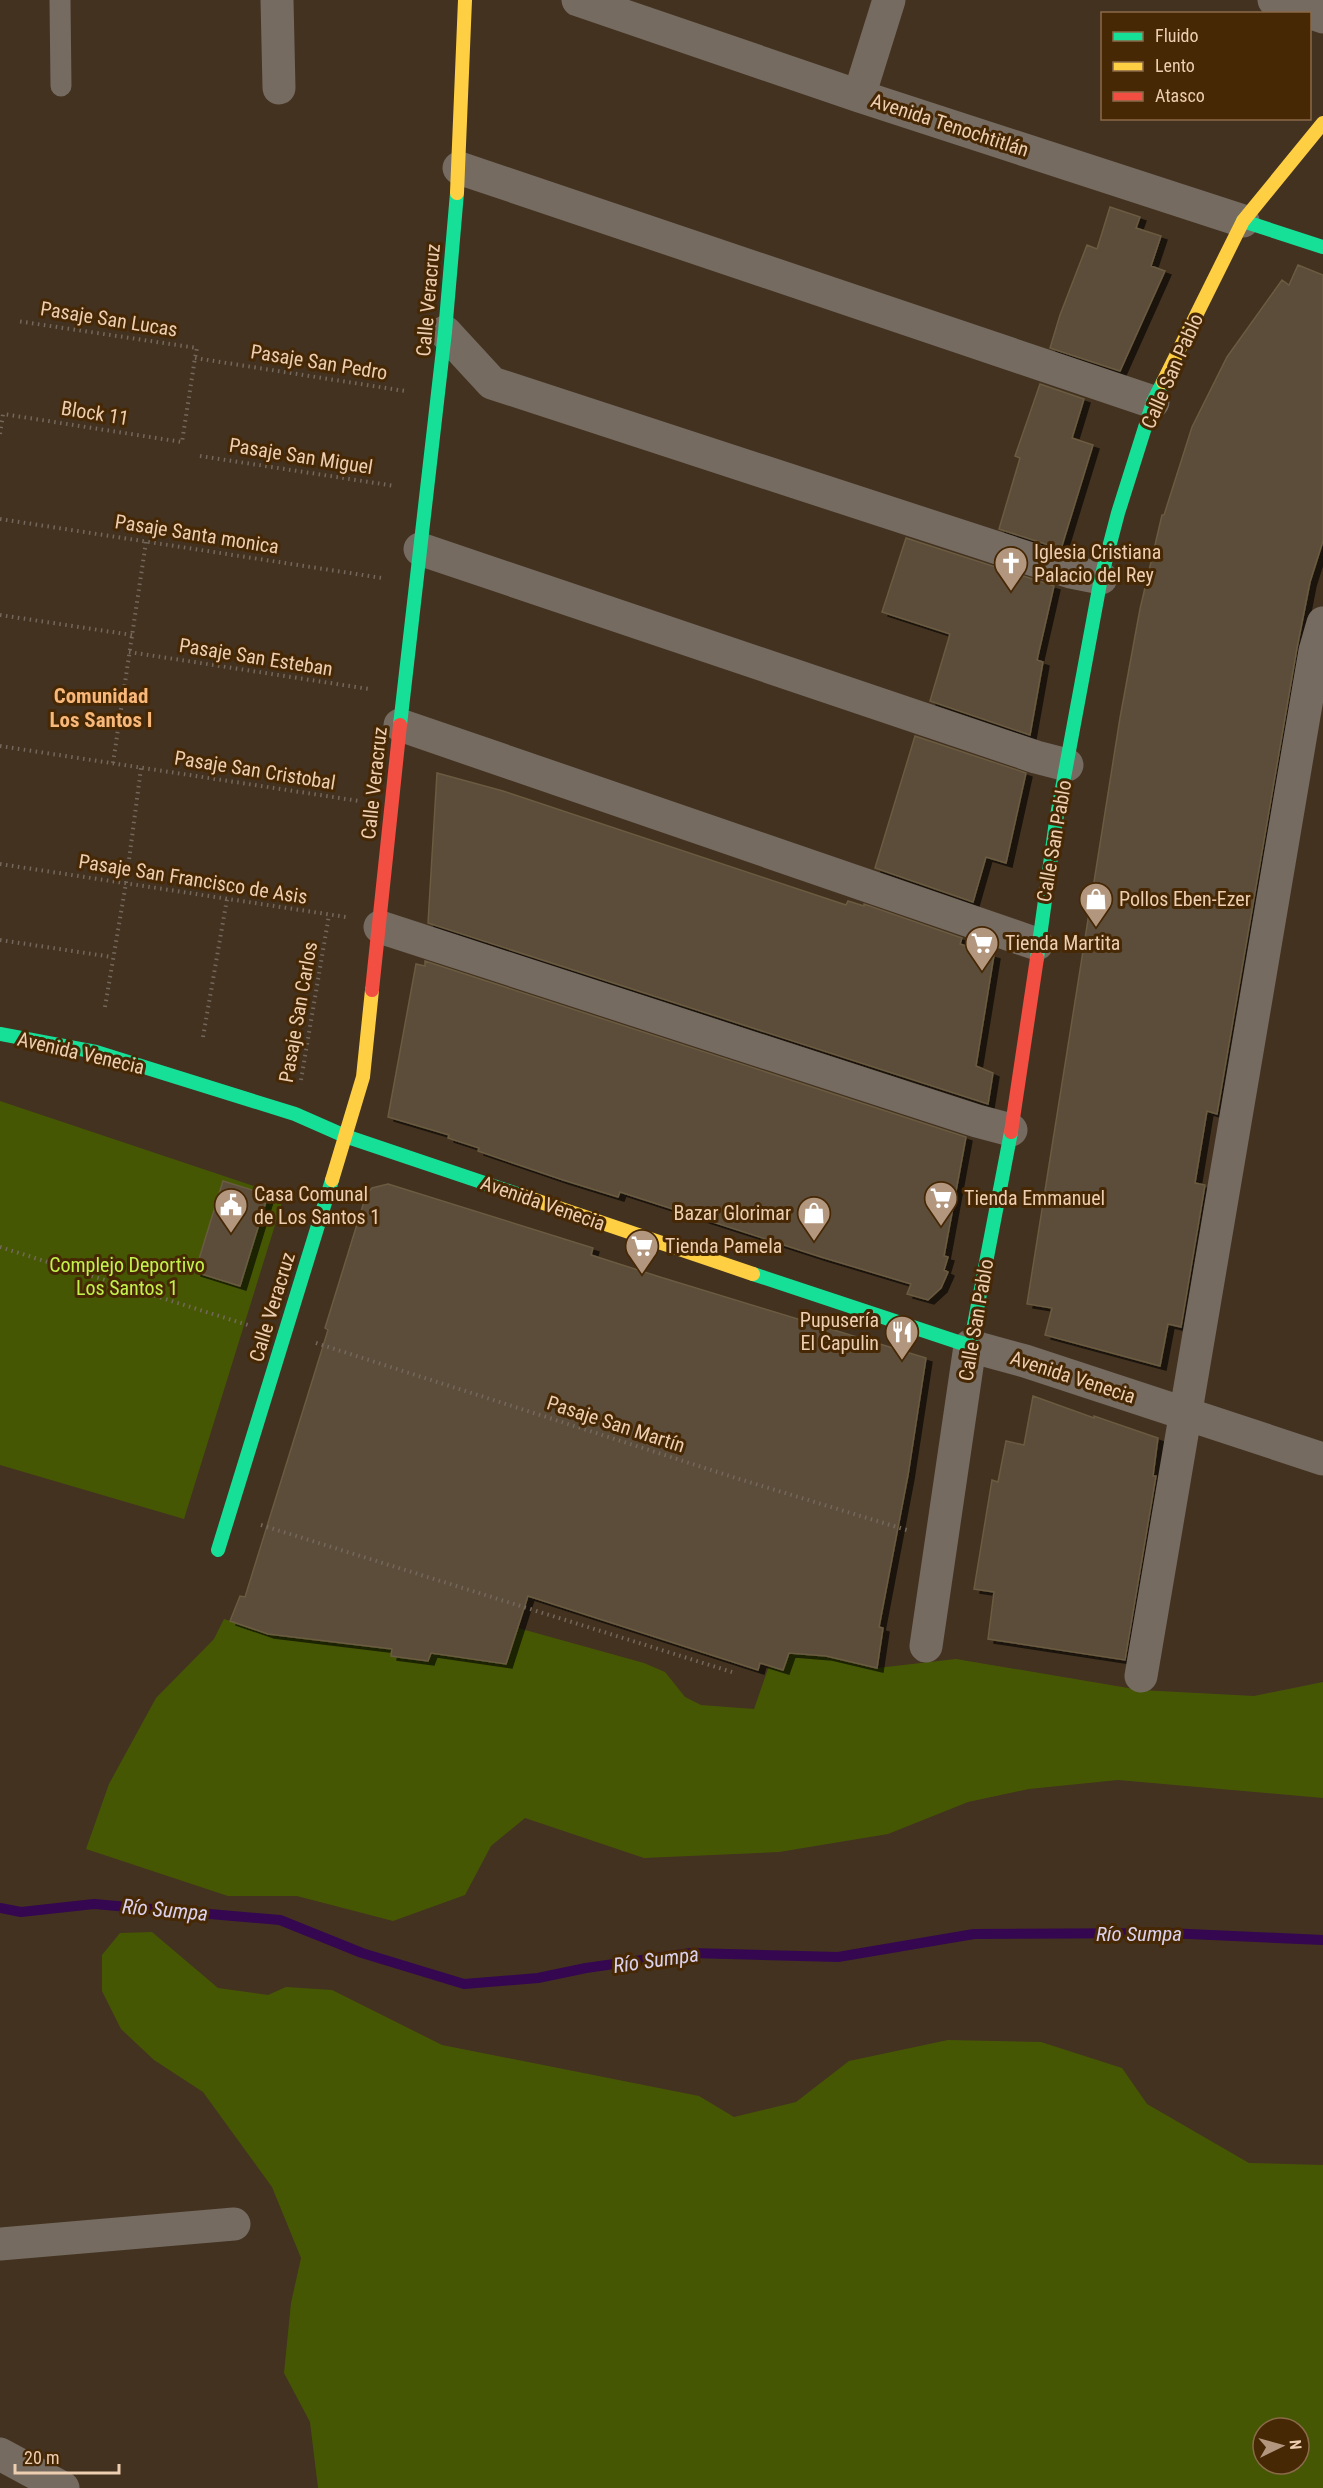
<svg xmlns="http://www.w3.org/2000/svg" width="1323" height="2488" font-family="'Roboto Condensed',sans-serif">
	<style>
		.green { fill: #465704; fill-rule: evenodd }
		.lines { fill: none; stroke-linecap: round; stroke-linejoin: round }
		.stream { stroke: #340750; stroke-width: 10 }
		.building { fill: #5b4d3b; stroke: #6b5b41; stroke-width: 1.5; filter: url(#shadow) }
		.path { stroke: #74685c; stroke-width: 4; stroke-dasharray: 1.5 4.5; stroke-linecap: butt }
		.lane { stroke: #756b61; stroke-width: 21 }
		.street { stroke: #756b61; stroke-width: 33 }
		.fast { stroke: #16e098; stroke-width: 14 }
		.slow { stroke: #ffcf43; stroke-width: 14 }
		.jam { stroke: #f24e42; stroke-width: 14 }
		.labels { text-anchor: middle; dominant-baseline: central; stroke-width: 6; stroke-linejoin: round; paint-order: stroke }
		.street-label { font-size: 20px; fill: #eeceb0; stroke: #472805 }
		.poi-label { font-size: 20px; fill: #eeceb0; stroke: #472805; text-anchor: start }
		.park-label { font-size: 20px; fill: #c3f24c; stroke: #472805 }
		.neighbourhood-label { font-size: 21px; font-weight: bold; fill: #f8b87a; stroke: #472805 }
		.water-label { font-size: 21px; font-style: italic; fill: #dcd1ec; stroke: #472805 }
	</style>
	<defs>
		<filter id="shadow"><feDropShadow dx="6" dy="4" stdDeviation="0" flood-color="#0009"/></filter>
	</defs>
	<rect width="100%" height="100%" fill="#433220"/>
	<!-- green -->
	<path class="green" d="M0,1101l284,95 -100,323 -184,-54z
		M224,1619l45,15 123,15 -1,7 37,5 3,-8 75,11 12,-36 126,35 21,9 20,25 16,8 53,4 15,-43 14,4 6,-17 37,3 51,12 79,-9 184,31 114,6 69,-14v116l-205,-18 -89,9 -61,13 -80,32 -109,18 -135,6 -119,-40 -34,28 -26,49 -72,26 -96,-25h-69l-142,-47 23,-65 47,-86 58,-59z
		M152,1932l66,56 50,7 18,-8 46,3 110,55 257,51 35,21 62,-15 53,-41 99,-21 93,2 81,26 25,36 102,59 74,2v323h-1005l-8,-66 -26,-49 7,-70 10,-45 -29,-71 -69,-95 -49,-32 -33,-31 -19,-38v-36l18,-22zM1263,2428h36v36h-36z"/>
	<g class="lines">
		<!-- stream -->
		<path class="stream" d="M0,1908l21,4 73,-8 186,16 82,33 102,31 74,-6 48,-10 105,-15 147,4 136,-23 193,-1 156,7"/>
	</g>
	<!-- building -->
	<path class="building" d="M1110,207l30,10 -4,11 25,8 -10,30 14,5 -45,100 -70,-23 10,-33 27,-70 10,4z
		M1298,265l25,10v266l-13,41 -13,66 -80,466 -10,-3 -12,72 10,2 -24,142 -13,-3 -8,42 -115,-31 7,-27 -25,-4 93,-586 20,-109 22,-94h2l28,-88 35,-70 55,-77 7,5z
		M1040,384l44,15 -12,39 21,7 -32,104 -62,-20 21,-71 -5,-2z
		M906,538l148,48 -17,74 6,2 -13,73 -100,-34 20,-67 -68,-22z
		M915,736l111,37 -20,90 -20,-6 -13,45 -98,-34z
		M437,773l66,18 343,114 2,-4 16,5v-2l98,34 -2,6 34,11 -18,111 17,7 -5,31 -560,-181z
		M425,961l541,176 -22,119 4,1 -4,13 4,2 -7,16 -13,12 -21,-6 4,-10 -90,-27 -201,-65 -2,5 -55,-17 -85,-29 1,-3 -31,-10 1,-3 -61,-18 28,-153 9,2z
		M223,1181l45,14 -28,91 -45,-14z
		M388,1184l205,64 -2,7 69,22 266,81 -18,117 -29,152 4,1 -6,40 -51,-12 -37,-3 -6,17 -23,-7 -2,7 -230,-74 -22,68 -75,-11 -3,8 -37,-5 1,-7 -124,-15 -38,-13 10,-25 5,1 83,-267 -3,-2 41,-133 6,-7z
		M1033,1396l61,22v-2l64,22 -5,38h3l-31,184 -137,-21 6,-47 -20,-3 18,-109 6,2 8,-41 18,4z"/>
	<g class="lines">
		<!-- path -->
		<path class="path" d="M195,358l210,33
			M0,434l3,-20 179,28 13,-84 2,-10 -180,-27
			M200,456l195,30
			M0,519l382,59
			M0,615l132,20
			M129,652l240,37
			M0,746l359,55
			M113,763l33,-221
			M0,864l346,53
			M0,940l112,17
			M105,1007l21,-124 15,-115
			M203,1037l24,-138
			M301,1080l28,-165
			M0,1247l251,79
			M316,1343l420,135 174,53
			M261,1525l471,147"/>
		<!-- lane -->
		<path class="lane" d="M60,0l1,86"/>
		<!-- street -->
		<path class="street" d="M277,0l2,88
			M578,0l281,96 384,125
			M1274,0l49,17
			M859,96l30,-96
			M459,168l694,234
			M445,332l47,51 579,189 30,6
			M420,549l616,208 31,8
			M400,725l637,219
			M380,927l597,194 34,9
			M926,1646l44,-300 55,15 298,98
			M1141,1676l174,-1025 8,-28
			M0,2244l234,-20
			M0,2454l63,34"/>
		<!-- fast -->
		<path class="fast" d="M1243,221l80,26
			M400,725l45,-393 12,-139
			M1037,958l19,-137 45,-243 17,-65 35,-111 10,-20
			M0,1034l96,18 199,62 50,22 175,59
			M753,1274l217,72 41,-214
			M218,1550l114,-370"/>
		<!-- slow -->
		<path class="slow" d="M457,193l8,-193
			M1163,382l80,-161 80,-98
			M332,1180l31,-103 9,-87
			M520,1195l233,79"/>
		<!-- jam -->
		<path class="jam" d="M372,990l28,-265
			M1011,1132l26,-174"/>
	</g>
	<!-- icons -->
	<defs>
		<g id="church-pin" transform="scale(1.725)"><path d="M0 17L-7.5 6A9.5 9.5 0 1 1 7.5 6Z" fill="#b2977e" stroke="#472805"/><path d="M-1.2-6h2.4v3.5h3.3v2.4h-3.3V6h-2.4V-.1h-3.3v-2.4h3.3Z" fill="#fff"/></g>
		<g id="shop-pin" transform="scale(1.725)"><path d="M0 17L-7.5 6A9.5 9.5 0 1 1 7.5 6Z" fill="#b2977e" stroke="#472805"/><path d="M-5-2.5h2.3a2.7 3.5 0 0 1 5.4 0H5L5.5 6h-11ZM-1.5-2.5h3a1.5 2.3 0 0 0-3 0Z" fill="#fff"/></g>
		<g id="supermarket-pin" transform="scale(1.725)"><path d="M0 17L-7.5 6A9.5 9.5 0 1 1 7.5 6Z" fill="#b2977e" stroke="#472805"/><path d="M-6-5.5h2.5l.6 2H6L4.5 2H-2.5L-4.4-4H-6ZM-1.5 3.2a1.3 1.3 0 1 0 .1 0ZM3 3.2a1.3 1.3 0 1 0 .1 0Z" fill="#fff"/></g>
		<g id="civic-pin" transform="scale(1.725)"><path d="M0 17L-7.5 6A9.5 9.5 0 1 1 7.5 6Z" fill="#b2977e" stroke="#472805"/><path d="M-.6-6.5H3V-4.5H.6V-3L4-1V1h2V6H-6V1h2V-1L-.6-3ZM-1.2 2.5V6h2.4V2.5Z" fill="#fff"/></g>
		<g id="restaurant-pin" transform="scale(1.725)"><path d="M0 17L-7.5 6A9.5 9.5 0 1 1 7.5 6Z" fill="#b2977e" stroke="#472805"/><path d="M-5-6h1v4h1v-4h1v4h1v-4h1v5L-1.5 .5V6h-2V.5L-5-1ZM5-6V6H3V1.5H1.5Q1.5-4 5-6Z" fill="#fff"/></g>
	</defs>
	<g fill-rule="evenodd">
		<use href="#church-pin" x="1011" y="563"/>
		<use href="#shop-pin" x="1096" y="899"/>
		<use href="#supermarket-pin" x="982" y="943"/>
		<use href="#supermarket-pin" x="941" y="1198"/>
		<use href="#civic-pin" x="231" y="1205"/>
		<use href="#shop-pin" x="814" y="1213"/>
		<use href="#supermarket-pin" x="642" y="1246"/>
		<use href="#restaurant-pin" x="902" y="1332"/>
	</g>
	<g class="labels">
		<!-- street labels -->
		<g class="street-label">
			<text transform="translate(950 125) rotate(18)">Avenida Tenochtitlán</text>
			<text transform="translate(428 300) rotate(-85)">Calle Veracruz</text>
			<text transform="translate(109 319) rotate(9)">Pasaje San Lucas</text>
			<text transform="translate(319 362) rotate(9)">Pasaje San Pedro</text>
			<text transform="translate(1172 371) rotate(-66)">Calle San Pablo</text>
			<text transform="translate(95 413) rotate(9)">Block 11</text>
			<text transform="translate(301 456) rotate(9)">Pasaje San Miguel</text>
			<text transform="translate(197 534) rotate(9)">Pasaje Santa monica</text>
			<text transform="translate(256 657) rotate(9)">Pasaje San Esteban</text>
			<text transform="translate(255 770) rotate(9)">Pasaje San Cristobal</text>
			<text transform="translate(374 783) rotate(-84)">Calle Veracruz</text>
			<text transform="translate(1054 841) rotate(-80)">Calle San Pablo</text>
			<text transform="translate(193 879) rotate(9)">Pasaje San Francisco de Asis</text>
			<text transform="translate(298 1012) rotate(-80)">Pasaje San Carlos</text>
			<text transform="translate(81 1053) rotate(13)">Avenida Venecia</text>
			<text transform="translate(543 1203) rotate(19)">Avenida Venecia</text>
			<text transform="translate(272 1307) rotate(-73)">Calle Veracruz</text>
			<text transform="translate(976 1320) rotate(-80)">Calle San Pablo</text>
			<text transform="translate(1073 1377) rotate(18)">Avenida Venecia</text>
			<text transform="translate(616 1424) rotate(18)">Pasaje San Martín</text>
		</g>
		<!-- poi labels -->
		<g class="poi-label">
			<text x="1034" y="552">Iglesia Cristiana<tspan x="1034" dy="23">Palacio del Rey</tspan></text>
			<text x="1119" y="899">Pollos Eben-Ezer</text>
			<text x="1005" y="943">Tienda Martita</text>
			<text x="254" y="1194">Casa Comunal<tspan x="254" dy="23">de Los Santos 1</tspan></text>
			<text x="964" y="1198">Tienda Emmanuel</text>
			<text x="791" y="1213" text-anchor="end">Bazar Glorimar</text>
			<text x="665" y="1246">Tienda Pamela</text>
			<text x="879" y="1320" text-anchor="end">Pupusería<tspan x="879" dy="23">El Capulin</tspan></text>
		</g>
		<!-- park labels -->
		<g class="park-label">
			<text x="127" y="1265">Complejo Deportivo<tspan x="127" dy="23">Los Santos 1</tspan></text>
		</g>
		<!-- neighbourhood labels -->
		<g class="neighbourhood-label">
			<text x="101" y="696">Comunidad<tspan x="101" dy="24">Los Santos I</tspan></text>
		</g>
		<!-- water labels -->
		<g class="water-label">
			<text transform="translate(165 1910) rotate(5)">Río Sumpa</text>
			<text x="1139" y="1934">Río Sumpa</text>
			<text transform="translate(656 1960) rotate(-8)">Río Sumpa</text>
		</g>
	</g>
	<!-- legend -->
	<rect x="1101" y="12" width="210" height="108" fill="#472805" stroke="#8a6a49" stroke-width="1.5"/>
	<rect x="1113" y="32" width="30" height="9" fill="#16e098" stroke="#8a6a49" stroke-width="1.5"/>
	<text x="1155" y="42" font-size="18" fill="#eeceb0">Fluido</text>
	<rect x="1113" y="62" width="30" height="9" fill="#ffcf43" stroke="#8a6a49" stroke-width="1.5"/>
	<text x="1155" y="72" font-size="18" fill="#eeceb0">Lento</text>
	<rect x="1113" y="92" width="30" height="9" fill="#f24e42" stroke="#8a6a49" stroke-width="1.5"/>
	<text x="1155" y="102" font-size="18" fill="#eeceb0">Atasco</text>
	<!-- north arrow -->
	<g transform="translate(1281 2446) rotate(85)"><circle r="28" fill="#472805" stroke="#8a6a49" stroke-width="1.5"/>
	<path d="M0-4.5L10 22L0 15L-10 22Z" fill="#b2977e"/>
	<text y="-9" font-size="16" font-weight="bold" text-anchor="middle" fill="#eeceb0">N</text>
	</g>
	<!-- scale -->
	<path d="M15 2464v9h104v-9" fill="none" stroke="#eeceb0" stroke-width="3"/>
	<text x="24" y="2464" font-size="18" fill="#eeceb0" stroke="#472805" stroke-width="4.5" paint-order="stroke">20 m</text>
</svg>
